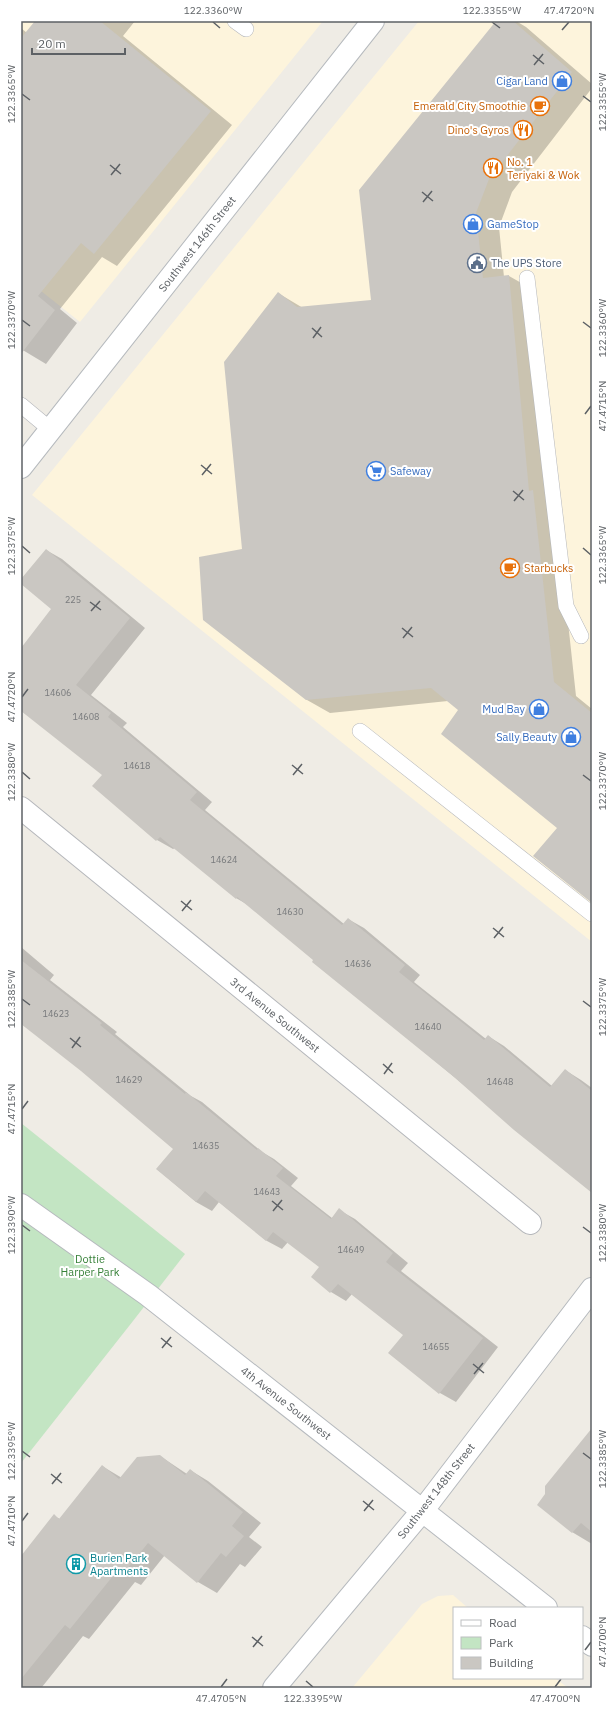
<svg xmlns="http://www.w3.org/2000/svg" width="613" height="1709" font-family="'IBM Plex Sans',sans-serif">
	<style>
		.commercial { fill: #fdf4dc }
		.green { fill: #c3e5c3 }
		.shadow { fill: #0003 }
		.building { fill: #cac7c2 }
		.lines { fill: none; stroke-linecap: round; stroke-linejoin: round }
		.lane-casing { stroke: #b5b7bb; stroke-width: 16 }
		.street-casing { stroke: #b5b7bb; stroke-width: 24 }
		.secondary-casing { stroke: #b6babe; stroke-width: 24 }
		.lane { stroke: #fff; stroke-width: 15 }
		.street { stroke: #fff; stroke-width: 22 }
		.secondary { stroke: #fff; stroke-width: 22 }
		.ticks { fill: none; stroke: #5d6165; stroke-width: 1.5 }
		.labels { text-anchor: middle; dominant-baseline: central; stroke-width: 4; stroke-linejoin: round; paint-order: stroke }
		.number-label { font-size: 9px; fill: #787a7c }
		.shop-label { font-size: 11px; fill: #366cbe; stroke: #fff; text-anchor: end }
		.food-label { font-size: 11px; fill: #c56008; stroke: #fff; text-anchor: end }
		.street-label { font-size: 11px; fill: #5d6165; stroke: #fff }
		.service-label { font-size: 11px; fill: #4e5e75; stroke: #fff; text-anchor: start }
		.park-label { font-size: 11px; fill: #378139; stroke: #fff }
		.culture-label { font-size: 11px; fill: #0d838f; stroke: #fff; text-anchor: start }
		.neatline { fill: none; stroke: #5d6165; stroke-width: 1.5 }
		.ticks-label { font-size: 10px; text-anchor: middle; fill: #5d6165 }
	</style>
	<rect width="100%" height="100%" fill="#efece5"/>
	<!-- commercial -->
	<path class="commercial" d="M21,21h302l-243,301 -59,-47z
		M419,21h173v921l-560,-447z
		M453,1595l15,13h-14v70h101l13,10h-216l70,-84 16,-8z"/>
	<!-- green -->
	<path class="green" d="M21,1123l164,131 -52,67 -112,142z"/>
	<!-- shadow -->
	<path class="shadow" d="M36,21h99l-12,15 109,89 -115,141 -15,-9 -42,52 17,14 -31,41 -25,-15v-321l6,5z
		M497,21h19l10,6 66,57v4l-80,104 -13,35 5,50 5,-1 23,13 44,407 16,13v193l-34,-74 -98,-118 -12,-9 -118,12 -23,-13 -64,-150 35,-257 25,15 69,-7z
		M46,550l16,9 83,69 -54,67 36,28 -4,4 89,75 -7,8 139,114 4,-5 16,9 56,47 -6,7 72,57 2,-3 16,10 48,40 13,-16 16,10 11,8v104l-344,-287 -12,-7 -61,-50 -2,1 -16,-9 -54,-66 -82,-64v-60l32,-41 -32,-27v-2z
		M21,947l33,28 -4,5 67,52 -2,2 76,62 11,6 60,50 12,7 24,19 -7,8 41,32 7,-8 16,9 53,44 -7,8 97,76 -42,55 -16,-9 -51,-40 15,-18 -52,-41 -6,7 -15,-9 -11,-25 -32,-25 -6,7 -15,-8 -48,-39 -7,9 -16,-9 -39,-33 17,-20 -92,-79 -61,-47z
		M592,1430v114l-20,-12z
		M160,1456l27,18 3,-4 18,11 53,42 -12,14 13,10 -17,20 -5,-3 -23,29 -19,-11 -33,-27 -24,30 -6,-3 -46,57 -6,-3 -41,51 -21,1v-131l33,-41 6,3 42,-53 20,12z"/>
	<!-- building -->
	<path class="building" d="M35,21h65l111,90 -117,143 -13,-11 -43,53 17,14 -34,44v-316z
		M496,21h17l59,51 -83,107 -13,34 7,65 26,-3 20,216 4,-1 21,192 38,31v190l-59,-47 24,-28 -116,-94 17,-24 -27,-22 -125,12 -103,-80 -4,-63 43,-8 -18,-187 54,-70 19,15 74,-7 -12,-110z
		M46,549l84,69 -54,67 35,28 -3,4 89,75 -7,8 152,125 6,-7 57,47 -6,7 85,68 4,-5 62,52 15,-18 27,22v102l-78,-63 -60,-53 -142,-115 1,-2 -76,-63 -1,2 -76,-62 -4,4 -64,-55 10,-11 -81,-64v-63l30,-39 -30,-25v-5z
		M21,960l81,63 -2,2 85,69 1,-2 71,58 1,-2 25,20 -7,8 55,43 8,-11 54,45 -7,9 97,76 -44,56 -51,-41 15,-18 -65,-51 -8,9 -19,-16 8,-10 -46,-35 -7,9 -61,-50 -9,11 -40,-33 17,-20 -92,-78 -60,-47z
		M592,1428v104l-11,-9 -9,10 -35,-28 8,-11v-8z
		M160,1455l25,20 5,-6 53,43 -11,14 12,10 -18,21 -5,-4 -24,30 -49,-40 -26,32 -5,-4 -47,58 -5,-4 -44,54v-123l33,-42 5,5 43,-54 17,14 18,-22z"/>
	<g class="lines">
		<!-- lane casing -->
		<g class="lane-casing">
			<path id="lane" d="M235,21l11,8
				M527,278l39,328 15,30
				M21,405l30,25
				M360,731l232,183"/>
		</g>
		<!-- street casing -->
		<g class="street-casing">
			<path id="street" d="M21,808l509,415"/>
		</g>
		<!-- secondary casing -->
		<g class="secondary-casing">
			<path id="secondary" d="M21,467l352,-446
				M21,1205l127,90 398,313
				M582,1637l10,8
				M274,1688l149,-178 169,-221"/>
		</g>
		<!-- lane -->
		<use href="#lane" class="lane"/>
		<!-- street -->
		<use href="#street" class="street"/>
		<!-- secondary -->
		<use href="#secondary" class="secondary"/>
	</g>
	<!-- ticks -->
	<path class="ticks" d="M213,22l7,6M492,22l8,6M562,30l7,-8M533,55l11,9M534,65l9,-11M22,94l8,6M583,96l8,6M110,165l11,9M111,175l9,-11M422,192l11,9M423,202l9,-11M22,320l8,6M583,322l8,6M312,328l10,9M313,338l8,-11M585,414l6,-8M201,465l11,9M202,475l9,-11M513,491l11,9M514,501l9,-11M22,546l8,7M583,548l8,7M90,602l11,8M91,611l9,-10M402,628l11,9M403,638l9,-11M22,697l6,-8M292,765l11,9M22,772l8,7M293,775l9,-11M583,775l8,6M181,901l11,9M182,911l9,-11M493,928l11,9M494,938l9,-11M22,999l8,6M583,1001l8,6M70,1038l11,9M72,1048l8,-11M383,1064l10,9M384,1074l8,-11M22,1109l6,-8M272,1201l11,9M273,1211l9,-11M22,1225l8,6M583,1227l8,6M161,1338l11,9M162,1348l9,-11M473,1364l11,9M474,1374l9,-11M22,1451l8,6M583,1453l8,6M51,1474l11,9M52,1484l9,-11M363,1501l11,9M364,1511l9,-11M22,1521l6,-8M252,1637l11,9M253,1647l9,-11M585,1650l6,-8M306,1681l7,6M221,1687l6,-8M555,1687l6,-8"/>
	<!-- icons -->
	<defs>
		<g id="shop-ring" transform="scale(1)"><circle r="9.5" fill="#fff" stroke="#3f7fe0" stroke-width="1.5"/><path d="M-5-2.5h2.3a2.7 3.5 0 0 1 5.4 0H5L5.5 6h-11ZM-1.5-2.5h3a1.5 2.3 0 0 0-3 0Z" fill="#3f7fe0"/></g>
		<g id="cafe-ring" transform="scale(1)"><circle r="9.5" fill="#fff" stroke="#e8710a" stroke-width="1.5"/><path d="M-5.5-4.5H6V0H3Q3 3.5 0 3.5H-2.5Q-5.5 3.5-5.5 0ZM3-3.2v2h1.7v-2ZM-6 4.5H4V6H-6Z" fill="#e8710a"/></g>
		<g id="restaurant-ring" transform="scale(1)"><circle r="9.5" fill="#fff" stroke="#e8710a" stroke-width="1.5"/><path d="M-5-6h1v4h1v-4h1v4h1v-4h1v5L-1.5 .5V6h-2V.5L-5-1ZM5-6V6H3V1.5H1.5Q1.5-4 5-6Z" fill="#e8710a"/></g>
		<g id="civic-ring" transform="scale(1)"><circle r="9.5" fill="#fff" stroke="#5c6f8a" stroke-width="1.5"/><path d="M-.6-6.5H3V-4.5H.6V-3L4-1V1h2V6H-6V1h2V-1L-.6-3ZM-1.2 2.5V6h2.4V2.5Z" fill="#5c6f8a"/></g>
		<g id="supermarket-ring" transform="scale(1)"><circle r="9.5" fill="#fff" stroke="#3f7fe0" stroke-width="1.5"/><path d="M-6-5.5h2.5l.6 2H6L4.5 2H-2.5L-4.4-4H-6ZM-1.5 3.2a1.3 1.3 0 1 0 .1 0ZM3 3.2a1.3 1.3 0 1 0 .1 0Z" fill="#3f7fe0"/></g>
		<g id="building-ring" transform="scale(1)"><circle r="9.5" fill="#fff" stroke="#0f9aa8" stroke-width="1.5"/><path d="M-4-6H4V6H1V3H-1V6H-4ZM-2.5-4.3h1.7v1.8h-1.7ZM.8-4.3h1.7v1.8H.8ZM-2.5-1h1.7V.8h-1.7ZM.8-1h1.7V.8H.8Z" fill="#0f9aa8"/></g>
	</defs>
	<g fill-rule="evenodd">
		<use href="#shop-ring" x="562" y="81"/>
		<use href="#cafe-ring" x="540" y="106"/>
		<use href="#restaurant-ring" x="523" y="130"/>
		<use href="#restaurant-ring" x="493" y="168"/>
		<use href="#shop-ring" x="473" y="224"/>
		<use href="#civic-ring" x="477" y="263"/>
		<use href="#supermarket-ring" x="376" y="471"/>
		<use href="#cafe-ring" x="510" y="568"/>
		<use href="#shop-ring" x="539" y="709"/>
		<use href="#shop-ring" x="571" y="737"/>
		<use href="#building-ring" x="76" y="1564"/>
	</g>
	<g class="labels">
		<!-- number labels -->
		<g class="number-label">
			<text x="73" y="599">225</text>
			<text x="58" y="692">14606</text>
			<text x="86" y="716">14608</text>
			<text x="137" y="765">14618</text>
			<text x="224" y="859">14624</text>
			<text x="290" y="911">14630</text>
			<text x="358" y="963">14636</text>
			<text x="56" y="1013">14623</text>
			<text x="428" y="1026">14640</text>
			<text x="129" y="1079">14629</text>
			<text x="500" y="1081">14648</text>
			<text x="206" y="1145">14635</text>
			<text x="267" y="1191">14643</text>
			<text x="351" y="1249">14649</text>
			<text x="436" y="1346">14655</text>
		</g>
		<!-- shop labels -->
		<g class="shop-label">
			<text x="548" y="81">Cigar Land</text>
			<text x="487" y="224" text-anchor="start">GameStop</text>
			<text x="390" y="471" text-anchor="start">Safeway</text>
			<text x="525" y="709">Mud Bay</text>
			<text x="557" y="737">Sally Beauty</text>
		</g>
		<!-- food labels -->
		<g class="food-label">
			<text x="526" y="106">Emerald City Smoothie</text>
			<text x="509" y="130">Dino's Gyros</text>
			<text x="507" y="162" text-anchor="start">No. 1<tspan x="507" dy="13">Teriyaki &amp; Wok</tspan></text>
			<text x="524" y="568" text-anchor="start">Starbucks</text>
		</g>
		<!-- street labels -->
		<g class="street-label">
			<text transform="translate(197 244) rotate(-52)">Southwest 146th Street</text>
			<text transform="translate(275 1015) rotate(39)">3rd Avenue Southwest</text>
			<text transform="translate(286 1403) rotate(38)">4th Avenue Southwest</text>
			<text transform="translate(436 1491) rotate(-52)">Southwest 148th Street</text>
		</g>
		<!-- service labels -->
		<g class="service-label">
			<text x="491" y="263">The UPS Store</text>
		</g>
		<!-- park labels -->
		<g class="park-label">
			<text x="90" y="1259">Dottie<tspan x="90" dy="13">Harper Park</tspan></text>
		</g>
		<!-- culture labels -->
		<g class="culture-label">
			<text x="90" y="1558">Burien Park<tspan x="90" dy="13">Apartments</tspan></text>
		</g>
	</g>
	<!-- border -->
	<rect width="613" height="1709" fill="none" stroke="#ffffff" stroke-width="44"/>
	<!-- legend -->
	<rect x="453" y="1607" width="130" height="72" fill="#ffffff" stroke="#bec0c1"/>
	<rect x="461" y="1620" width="20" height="6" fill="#ffffff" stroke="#bec0c1"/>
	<text x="489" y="1627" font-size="12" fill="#5d6165">Road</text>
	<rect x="461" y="1637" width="20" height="12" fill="#c3e5c3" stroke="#bec0c1"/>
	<text x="489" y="1647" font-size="12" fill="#5d6165">Park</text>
	<rect x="461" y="1657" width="20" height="12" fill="#cac7c2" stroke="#bec0c1"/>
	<text x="489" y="1667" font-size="12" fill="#5d6165">Building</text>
	<!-- scale -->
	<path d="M32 48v6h93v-6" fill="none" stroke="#5d6165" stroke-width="2"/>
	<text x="38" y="48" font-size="12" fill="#5d6165" stroke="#ffffff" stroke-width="3" paint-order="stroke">20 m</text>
	<rect x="22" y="22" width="569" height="1665" class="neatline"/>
	<g class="ticks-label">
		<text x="213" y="14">122.3360°W</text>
		<text x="492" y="14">122.3355°W</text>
		<text x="569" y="14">47.4720°N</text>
		<text transform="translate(11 94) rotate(-90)" y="4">122.3365°W</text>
		<text transform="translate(602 102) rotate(-90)" y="4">122.3355°W</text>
		<text transform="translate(11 320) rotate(-90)" y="4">122.3370°W</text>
		<text transform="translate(602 328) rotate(-90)" y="4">122.3360°W</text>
		<text transform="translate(602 406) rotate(-90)" y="4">47.4715°N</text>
		<text transform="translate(11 546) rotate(-90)" y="4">122.3375°W</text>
		<text transform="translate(602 555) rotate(-90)" y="4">122.3365°W</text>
		<text transform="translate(11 697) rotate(-90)" y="4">47.4720°N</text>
		<text transform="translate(11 772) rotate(-90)" y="4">122.3380°W</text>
		<text transform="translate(602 781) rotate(-90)" y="4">122.3370°W</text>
		<text transform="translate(11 999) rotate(-90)" y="4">122.3385°W</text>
		<text transform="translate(602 1007) rotate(-90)" y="4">122.3375°W</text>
		<text transform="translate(11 1109) rotate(-90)" y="4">47.4715°N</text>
		<text transform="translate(11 1225) rotate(-90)" y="4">122.3390°W</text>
		<text transform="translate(602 1233) rotate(-90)" y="4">122.3380°W</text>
		<text transform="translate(11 1451) rotate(-90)" y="4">122.3395°W</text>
		<text transform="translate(602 1459) rotate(-90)" y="4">122.3385°W</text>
		<text transform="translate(11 1521) rotate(-90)" y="4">47.4710°N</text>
		<text transform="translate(602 1642) rotate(-90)" y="4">47.4700°N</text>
		<text x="221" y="1702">47.4705°N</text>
		<text x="313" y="1702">122.3395°W</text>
		<text x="555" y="1702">47.4700°N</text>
	</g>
</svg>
